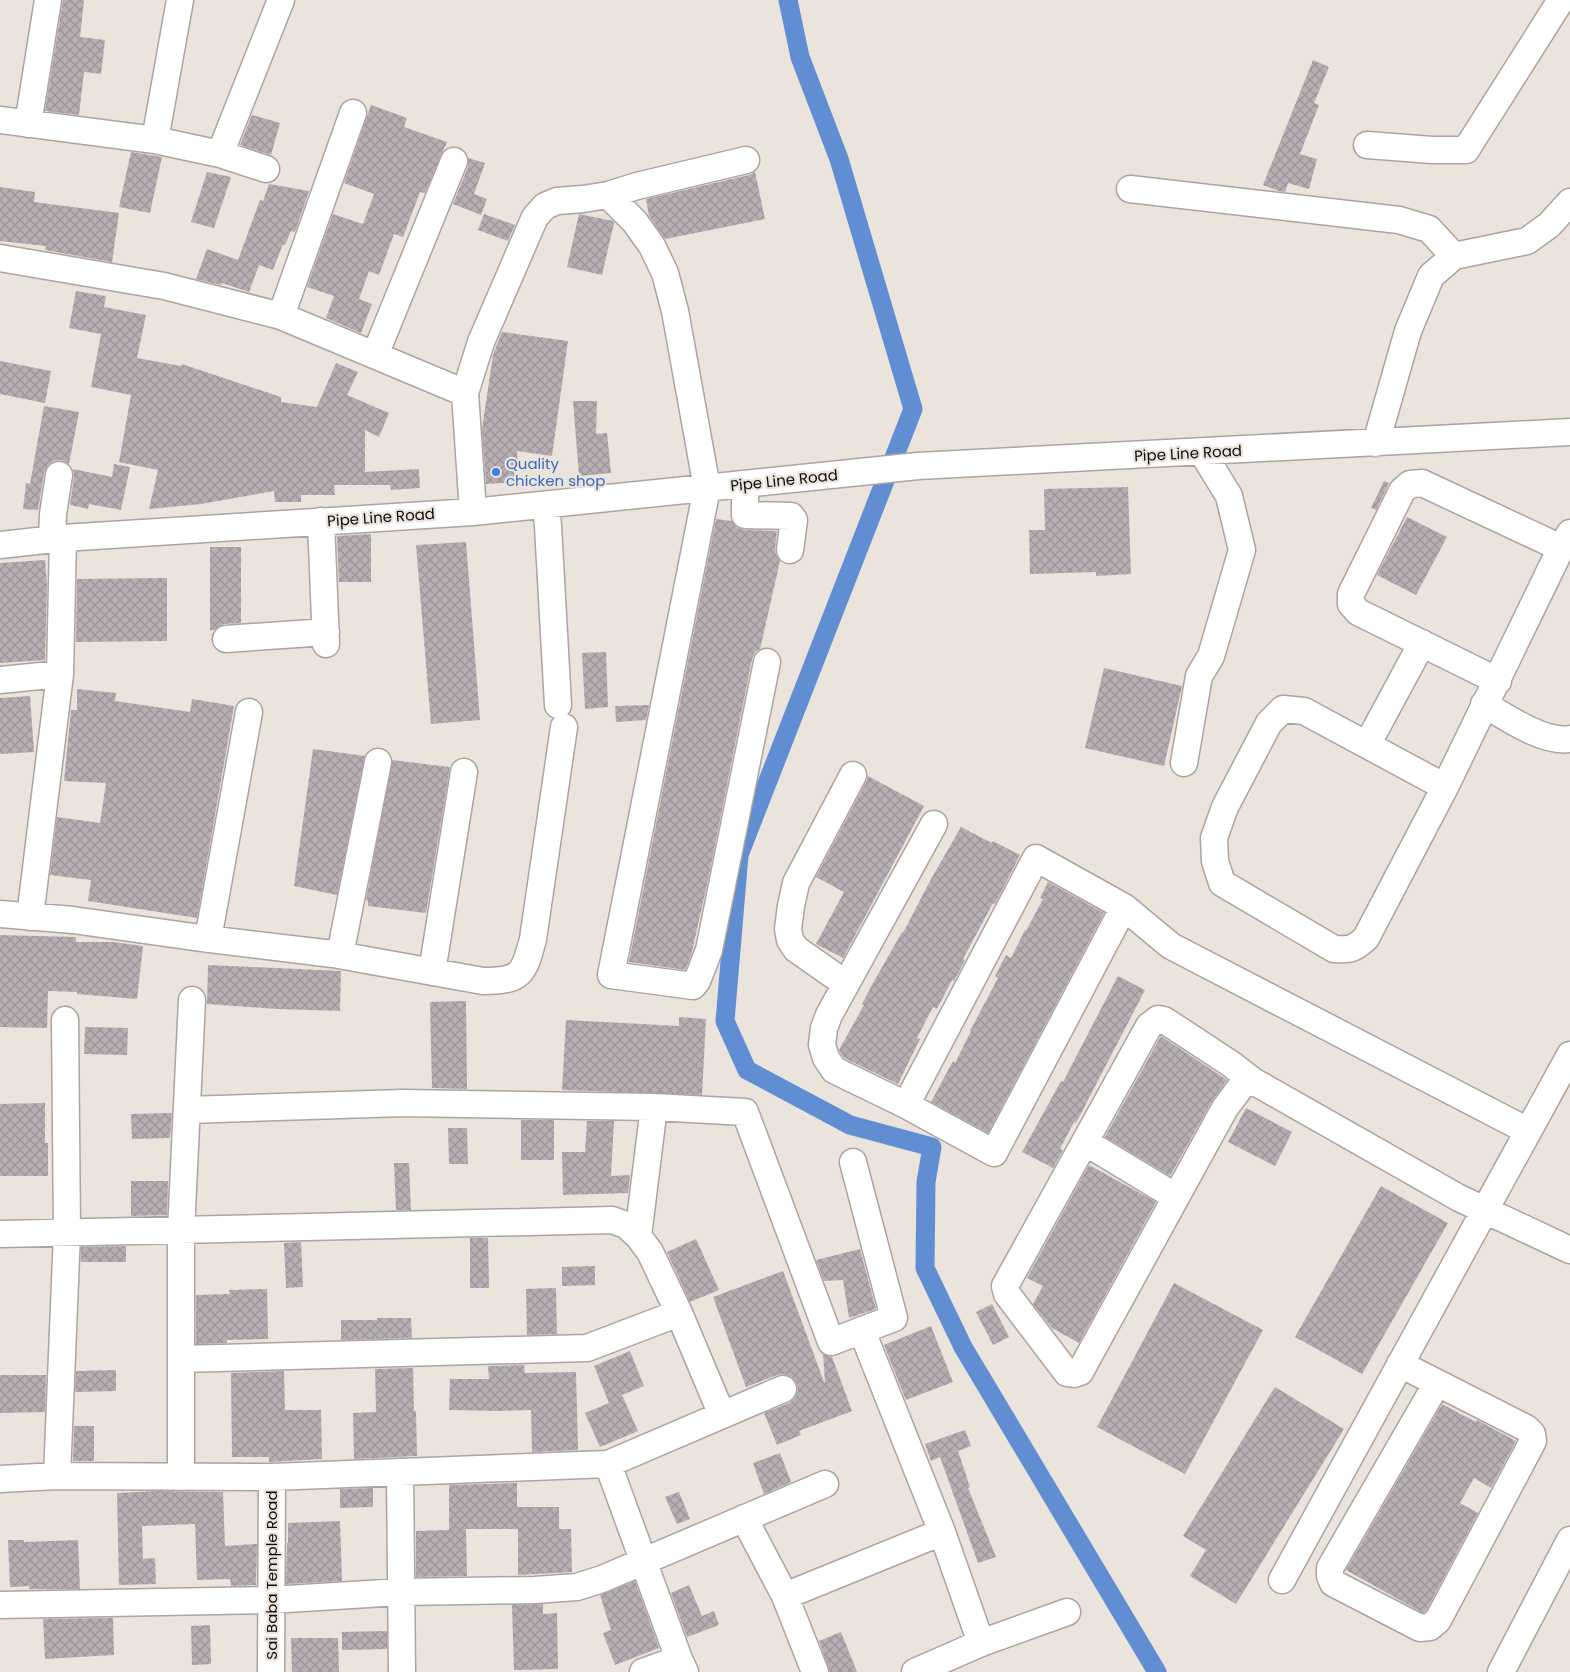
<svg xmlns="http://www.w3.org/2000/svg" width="1570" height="1672" font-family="Poppins,sans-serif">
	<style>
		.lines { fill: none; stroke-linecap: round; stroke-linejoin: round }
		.canal { stroke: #618ed3; stroke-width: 19 }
		.building { fill: url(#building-cross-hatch) }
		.minor-casing { stroke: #aba59d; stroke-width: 29 }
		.minor { stroke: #fff; stroke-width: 26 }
		.shop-dot { fill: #3f7fe0; stroke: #eae4dc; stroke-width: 2 }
		.labels { text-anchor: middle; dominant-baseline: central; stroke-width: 4.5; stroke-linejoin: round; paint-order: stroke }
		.street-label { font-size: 15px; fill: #0f0c0a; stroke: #eae4dc }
		.shop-label { font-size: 15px; fill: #366cbe; stroke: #eae4dc; text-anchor: start }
	</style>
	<defs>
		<pattern id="building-cross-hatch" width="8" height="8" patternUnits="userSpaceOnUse" patternTransform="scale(1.25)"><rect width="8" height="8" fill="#b7aeb4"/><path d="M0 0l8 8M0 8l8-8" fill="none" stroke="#9c9499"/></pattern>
	</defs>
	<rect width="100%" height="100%" fill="#eae4dc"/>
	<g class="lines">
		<!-- canal -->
		<path class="canal" d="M788,0l12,57 39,102 74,250 -174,446 -14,166 22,49 103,55 82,22 -6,35 -1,86 38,79 194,325"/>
	</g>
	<!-- building -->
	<path class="building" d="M63,0h21l-4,37 25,3 -4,34 -17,-2 -5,43 -34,-4z
		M1313,60l16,7 -15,36 5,2 -19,49 17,5 -8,30 -21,-6 -3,9 -6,-1 -16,-6z
		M371,105l36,13 -3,9 43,15 -22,51 -5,-1 -17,45 -9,-3 -15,41 -10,-4 -10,28 13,5 -11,29 -35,-15 8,-22 -27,-9 26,-73 30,10 11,-30 -30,-11z
		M252,115l28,8 -9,32 -31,-10z
		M131,152l31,5 -12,56 -31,-6z
		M468,158l17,5 -11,31 13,5 -6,16 -28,-11 15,-37z
		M207,172l24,5 -17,51 -23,-6z
		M755,172l10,47 -100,20 -16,-23 -3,-17 103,-24z
		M269,184l40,7 -14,41 -4,-1 -6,14 -2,-1 -10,26 -14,-5 -10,27 -27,-9 -1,2 -25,-6 11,-30 31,11 22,-60 3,1z
		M0,187l35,5 -1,10 85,11 -7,49 -67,-12 1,-4 -46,-5z
		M484,214l31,11 -7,16 -30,-11z
		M579,214l34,7 1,2 -12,52 -35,-8z
		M76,291l30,5 -2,11 42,8 -9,43 44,8 1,-2 99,33v5l36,5 19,-44 22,9 -11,23 42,18 -10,24 -14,-7v42l54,-3 1,19 -29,2 -1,-5h-56l1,10h-34v7h-26l-1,-11 -73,13 -52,5 9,-39 -39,-8 12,-67 -40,-8 10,-53 -32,-6z
		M502,332l66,9 -16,115 -35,-5 2,31 -33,2 -4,-55 11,-74z
		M0,361l51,10 -6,32 -45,-9z
		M573,401h24l-1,33 11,-1 4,40 -32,3z
		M44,406l35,6 -10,52 -8,-4 -8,1 -5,4 -4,8 -6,37 -15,-1 3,-26 4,1z
		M114,464l16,3 -9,43 -32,-6 -1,5 -18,-4 4,-28 -1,-8 39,8z
		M1384,481l5,2 -13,27 -5,-2z
		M1128,487l3,87 -35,2v-4l-66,2 -1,-44h16l-1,-41z
		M1407,517l40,20 -31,58 -39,-20z
		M716,519l16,2 5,7 7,2 33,1 -2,18 1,6 4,6 -20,88 -5,3 -3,7 -44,221 -17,76 -6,14 -56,-8z
		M371,534v48h-32l-2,-46z
		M466,542l14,178 -49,4 -15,-179z
		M210,547h31v76l-17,1 -9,6h-5z
		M45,560l2,24 -2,76 -45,3v-100z
		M167,578v63l-91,1 1,-63z
		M606,652l2,55 -23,2 -3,-56z
		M1104,668l78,18 -18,80 -79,-18z
		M77,689l39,4 -1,8 75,11 2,-13 42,7 -37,212 -109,-17 3,-21 -41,-5 7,-58 43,6 6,-40 -42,-2 7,-71h6z
		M30,696l4,56 -34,2v-56z
		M649,705l-3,15 -30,2 -1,-16z
		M313,749l52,7 -28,139 -43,-9z
		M392,760l58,7 -24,146 -58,-7v-5l-2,-1z
		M868,776l56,30 -81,152 -27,-14 28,-52 -28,-15 50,-95z
		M961,827l31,16 1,-2 27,14 -25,49 -2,-1 -30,56 2,1 -11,21 -2,-1 -15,29 -4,-2 -16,31 3,1 -22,45 -54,-26 -5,-8 25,-45 -2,-1 11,-21 29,-51 1,1 28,-54z
		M1048,882l56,31 -116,220 -57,-31 22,-41 2,2 16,-32h-1l28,-53 -3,-2 11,-21 5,3 14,-28 1,1 17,-32 -3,-1z
		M0,935l76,2v5h37l30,4 -6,53 -60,-5v-2l-29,-1 -1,37 -47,-1z
		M208,965l133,6 -1,40 -62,-2 -71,-5z
		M1118,976l27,14 -69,133 -2,-1 -14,27 3,1 -10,18 -31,-16 39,-71 2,1z
		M466,1001l1,88 -35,-1 -2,-86z
		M679,1017l27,2 -4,76 -140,-5 4,-70 113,6z
		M85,1027l43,1 -1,27 -43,-1z
		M1161,1036l66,44 -15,21 -42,75 -65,-39z
		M45,1103v40h3v33h-48v-72z
		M1246,1108l46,24 -17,34 -47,-24z
		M172,1113l-2,25 -38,1 -1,-25z
		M521,1120h33v40h-33z
		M587,1121h27l-3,55 19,-1 -2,18 -65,2 -1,-43h23z
		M448,1128h19l1,36h-19z
		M394,1163h15l2,47h-15z
		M1089,1165l67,37 -77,141 -27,-15 -19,-24 10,-18 -16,-8z
		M131,1181h37l-1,34 -36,1z
		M1381,1186l67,37 -86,151 -67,-37z
		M470,1238h18l1,50h-19z
		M696,1239l23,51 -29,12 -23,-50z
		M301,1242l2,45 -17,1 -2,-45z
		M126,1246v16h-45v-15z
		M860,1249l16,60 -27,9 -6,-38 -19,1 -8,-21z
		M595,1266v19l-33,1v-19z
		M783,1271l41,111h1l-2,-28 9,3 20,54 -53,20 2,4 -24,10 -13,-32 25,-10 6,-5 3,-7 -1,-7 -5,-7 -8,-3 -7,1 -31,12 -33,-90z
		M1174,1283l89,47 -78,144 -88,-47z
		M556,1288l1,46 -30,1 -1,-46z
		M267,1289l1,50 -41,1v3l-31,1v-49l34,-1 -1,-4z
		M992,1304l17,33 -16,8 -17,-33z
		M377,1318h34l1,20 -71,2v-20h36z
		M931,1326l22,56 -47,18 -22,-55z
		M630,1351l14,35 -22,9 16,36 -38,16 -15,-34 24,-10 -15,-37z
		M524,1365l1,8 51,-1 2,78 -46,2 -1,-42 -34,1 -48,-1 1,-31h39l-1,-13z
		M413,1368l1,43h2l1,45 -63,3 -1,-46 23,-1 -1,-43z
		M116,1370v21l-41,1 1,-21z
		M284,1371l1,39h36l1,49 -53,3v-5h-37l-1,-84z
		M0,1375h46l-1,37 -45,1z
		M1275,1387l69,42 -108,175 -46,-28 16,-26 -23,-14z
		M1442,1404l34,18 1,-2 39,21 -25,47 -17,-10 -14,25 18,10 -52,98 -3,2 -77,-43z
		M74,1426h20v35h-21z
		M965,1430l6,16 -13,5 12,36 -2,1 28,69 -18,6 -38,-106 -9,4 -6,-17z
		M780,1453l11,29 -27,12 -11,-31z
		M517,1483v24h42v22h12l1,43 -54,3v-46h-52l1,47 -51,1v-46l33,-1v-45z
		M373,1488v19l-33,1v-19z
		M156,1491l67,1 2,54 32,-2 -1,41 -25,1 -1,-7 -33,1 -2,-56 -53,2 1,33 12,-1 1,26 -37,1 -2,-92z
		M679,1492l11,27 -13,5 -12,-27z
		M340,1521l2,60 -56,3 1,-41h1v-20z
		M8,1540h16v2l54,-2 2,49h-51v-3l-19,1z
		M635,1581l24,67 -44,17 -12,-32 8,-3 -11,-35z
		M689,1585l13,31 12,-5 5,14 -32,12 -16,-44z
		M543,1604v10l14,-1 1,56 -44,1 -2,-65z
		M113,1618l1,37 -69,4 -2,-40z
		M210,1625l1,39 -19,1 -1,-39z
		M387,1631v18l-45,1v-18z
		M841,1632l16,40h-27l-11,-31z
		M291,1638h47l1,34h-47z"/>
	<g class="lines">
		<!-- minor casing -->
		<g class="minor-casing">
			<path id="minor" d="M0,120l155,20 65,14 61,-154
				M28,124l20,-124
				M155,140l25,-140
				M1367,145l65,5h34l95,-150
				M220,154l46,15
				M1130,189l269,31 30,9 25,27
				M608,195l27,27 17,24 13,27 10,38 32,177 -96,487 82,11 4,-5 12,-31 58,-288
				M0,258l164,28 117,30 184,77
				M281,316l72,-203
				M375,355l79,-194
				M1376,443l32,-112 23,-55 23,-20 73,-15 22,-16 21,-23
				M745,484v31l46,1 3,4 -4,30
				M546,505l2,21 10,179
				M473,512l-8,-119 16,-51 54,-125 10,-11 12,-5 26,-2 25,-4 29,-9 109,-26
				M321,521l5,123
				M52,539l1,-25 6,-39
				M0,545l63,-7 410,-26 445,-46 652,-34
				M226,639l100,-7
				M0,680l60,-6
				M1498,681l-140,-69 -7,-8v-10l51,-103 8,-7 12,-1 139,65
				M1484,704c23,14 60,39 86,35
				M1367,745l55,-102
				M1184,763l15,-87 12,-20 31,-106 -13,-54 -27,-44
				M1445,787l-141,-76 -21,-2 -14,14 -44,84 -11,31 1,23 7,22 112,66c17,1 20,0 32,-11l79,-151 116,-239 9,-15
				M1124,907l-88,-49 -130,247 88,48 130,-246 47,39 357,185
				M0,914l73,6 135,19 125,15 150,27c38,0 41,-7 50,-42l31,-212
				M30,917l30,-243 3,-136
				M208,939l41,-227
				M340,955l38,-193
				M432,972l32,-200
				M846,984l-50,-35 -6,-9 -2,-11 3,-23 5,-23 57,-108
				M1253,1081l-22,-17 -67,-44 -6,-1 -9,7 -144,260 2,8 60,79 7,1 6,-2 145,-264 18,-24 10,-3 206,117 111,52
				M906,1105l-72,-35 -8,-12 -4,-13 2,-17 5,-13 105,-191
				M187,1110l216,-7 251,4 91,5 86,230 63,-24 -41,-156
				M1085,1142l91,55
				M0,1234l612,-14 14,5 12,11 12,16 29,61 43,102
				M638,1236l16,-129
				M862,1331l80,201 39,111 -66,29
				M181,1359l406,-11 92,-35
				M1400,1364l126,64 6,6 1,7 -95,179 -8,7 -10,1 -87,-45 -3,-7v-8l107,-185
				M608,1464l71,195
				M400,1472l2,200
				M57,1476l10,-243 -2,-213
				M181,1477v-246l11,-231
				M0,1479l57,-3 215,1 336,-13 175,-75
				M744,1518l41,78 157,-64
				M1282,1580l288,-525
				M785,1596l30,76
				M0,1605l271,-5 129,-8 135,-2 42,-3 25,-8 223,-95
				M981,1643l86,-31
				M271,1672l1,-195
				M643,1672l36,-13 6,13
				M1501,1672l69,-132"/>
		</g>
		<!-- minor -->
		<use href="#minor" class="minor"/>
	</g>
	<!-- markers -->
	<circle class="shop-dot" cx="496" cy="472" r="5"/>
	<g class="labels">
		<!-- street labels -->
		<g class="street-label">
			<text transform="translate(1188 453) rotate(-3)">Pipe Line Road</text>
			<text transform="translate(784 480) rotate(-6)">Pipe Line Road</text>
			<text transform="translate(381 517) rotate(-4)">Pipe Line Road</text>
			<text transform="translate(271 1575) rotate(-90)">Sai Baba Temple Road</text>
		</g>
		<!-- shop labels -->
		<g class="shop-label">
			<text x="506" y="463">Quality<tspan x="506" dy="17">chicken shop</tspan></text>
		</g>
	</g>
</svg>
